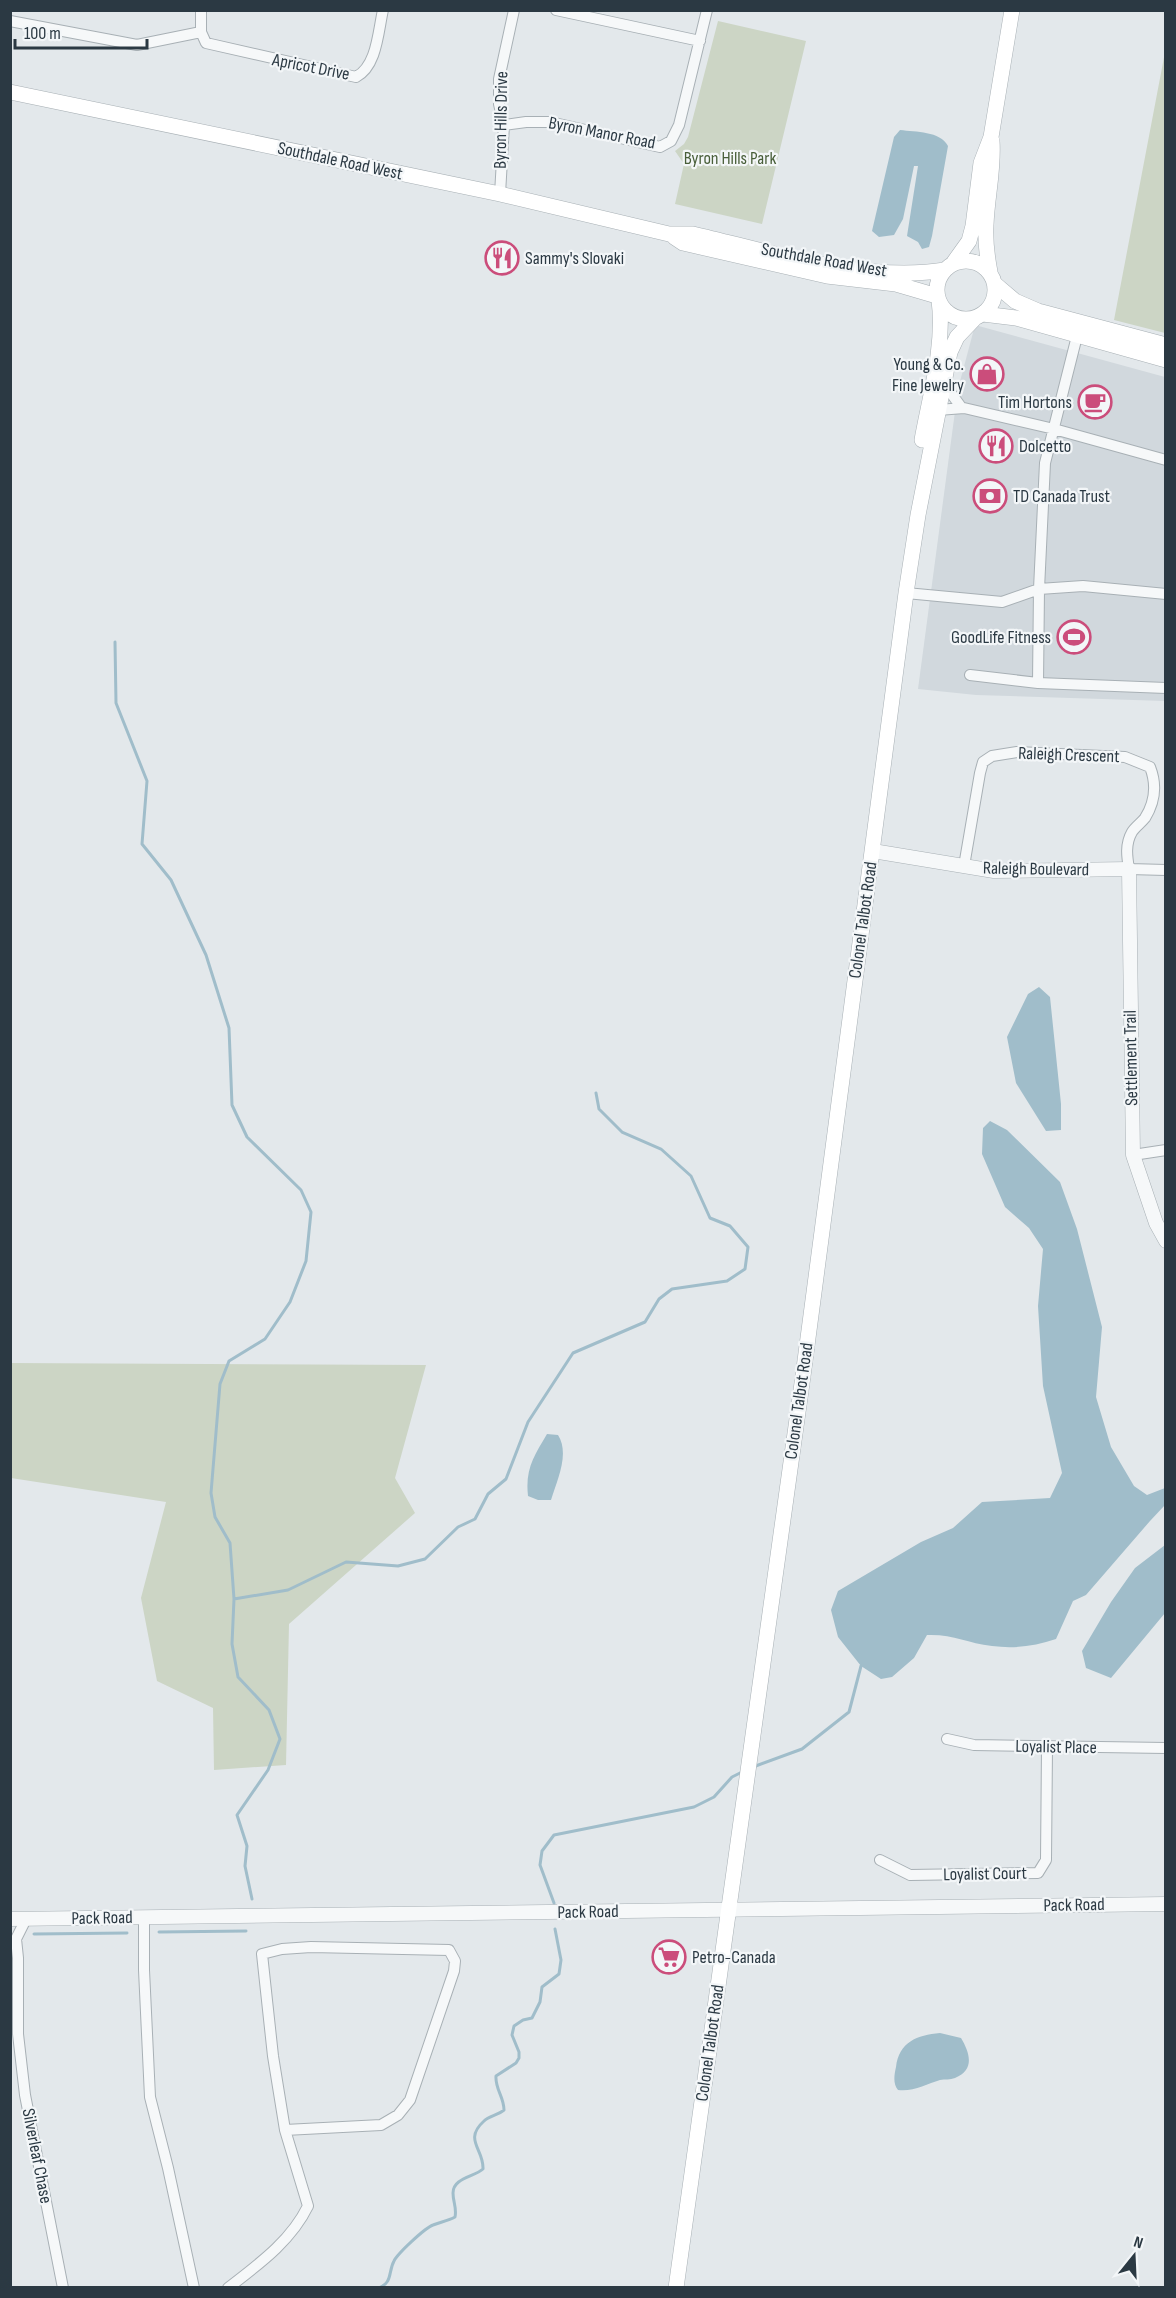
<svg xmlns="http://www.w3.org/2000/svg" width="1176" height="2298" font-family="'Sofia Sans Condensed',sans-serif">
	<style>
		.built { fill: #d1d8dd }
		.green { fill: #ccd5c5 }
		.water { fill: #a0bdca }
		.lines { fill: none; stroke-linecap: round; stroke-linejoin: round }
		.stream { stroke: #a0bdca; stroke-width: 3 }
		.minor-casing { stroke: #a8b0b5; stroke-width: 12 }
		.tertiary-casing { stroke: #a8b0b5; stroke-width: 15 }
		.secondary-casing { stroke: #a8b0b5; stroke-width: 16 }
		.minor { stroke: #f6f8f9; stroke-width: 10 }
		.tertiary { stroke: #f6f8f9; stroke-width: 14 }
		.secondary { stroke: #fff; stroke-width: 15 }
		.labels { text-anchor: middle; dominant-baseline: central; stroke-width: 4.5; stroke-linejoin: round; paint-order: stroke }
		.street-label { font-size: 18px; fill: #2b3943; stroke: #f3f6f8 }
		.park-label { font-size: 18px; fill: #485e39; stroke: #f3f6f8 }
		.poi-label { font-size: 18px; fill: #2b3943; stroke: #f3f6f8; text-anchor: start }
	</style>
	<rect width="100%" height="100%" fill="#e3e8eb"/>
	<!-- built -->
	<path class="built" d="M975,325l190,52v324l-189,-6 -58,-6 40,-300z"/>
	<!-- green -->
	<path class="green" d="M718,21l88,20 -44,183 -87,-20 9,-40 -9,-13 9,-7 4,-7z
		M1165,52l1,281h-1l-51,-13z
		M10,1363l416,2 -31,113 20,35 -126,111 -3,141 -72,5 -1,-62 -56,-27 -16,-83 25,-96 -155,-24z"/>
	<!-- water -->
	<path class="water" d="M900,130c16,2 40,1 48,16l-16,90 -3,11 -7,2 -4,-7 -11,-6 11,-70h-4l-11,53 -9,16 -15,2 -7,-6 22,-94z
		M1039,987l11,10 11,107v26l-15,1 -30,-48 -9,-46 21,-43z
		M990,1121l17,9 53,52 17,47 25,98 -6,70 15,50 23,39 13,9 18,-7v17l-15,16 -64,74 -13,6 -17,38c-21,7 -41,10 -64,7 -25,-3 -39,-12 -65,-11l-13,23 -22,19 -11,2 -20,-13 -23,-29 -7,-27 7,-19 83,-49 32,-14 29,-26 68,-4 12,-25 -19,-87 -5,-80 5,-57 -14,-21 -24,-21 -23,-53 1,-26z
		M547,1434l11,1c12,19 -1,45 -7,65h-13l-10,-4c-3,-27 6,-40 19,-62z
		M1165,1545v68l-54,65 -25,-10 -4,-17 29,-49 24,-34z
		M940,2033l21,5c9,15 14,32 -6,40 -5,2 -10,1 -15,2 -13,4 -27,12 -42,10 -5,-6 -4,-14 -2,-23 3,-25 21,-32 44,-34z"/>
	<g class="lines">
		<!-- stream -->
		<path class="stream" d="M115,642l1,61 31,78 -5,63 29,36 35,75 23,73 3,77 15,32 54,53 10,22 -5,49 -16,41 -25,37 -36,22 -9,23 -9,109 4,24 15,26 4,56 -2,45 6,33 31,33 11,29 -12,31 -31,45 10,31 -2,20 7,33
			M234,1599l54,-9 58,-28 52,4 27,-7 33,-32 17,-8 13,-25 18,-15 22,-57 45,-69 72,-31 14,-23 13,-10 55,-8 18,-12 3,-22 -18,-21 -20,-8 -19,-42 -30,-27 -39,-17 -23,-23 -3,-16
			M753,1767l49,-18 47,-37 12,-46
			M554,1903l-14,-38 2,-14 12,-16 140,-28 20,-10 18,-20 10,-5
			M159,1932l87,-1
			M34,1934l93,-1
			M363,2288h11
			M379,2288c14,-6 9,-16 15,-27 4,-8 31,-33 39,-36 7,-3 15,-4 22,-8 2,-9 -2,-15 -2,-24 0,-15 21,-16 30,-24 1,-20 -20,-29 1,-48 5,-5 14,-6 20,-11 0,-13 -9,-21 -8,-34l20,-13 3,-5v-6l-7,-17 2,-9 9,-6 9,-2 8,-16 2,-15 17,-13 2,-14 -6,-31"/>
		<!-- minor casing -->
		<g class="minor-casing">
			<path id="minor" d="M201,10v22l5,11 150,34c21,-11 22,-45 27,-67
				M556,10l144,31
				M10,21l127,24 64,-13
				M504,125l22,-3h24l110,25 11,-6 8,-16 28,-115
				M500,194l4,-69 -5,-21v-25l15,-69
				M1077,336l-32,127 -6,126 44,-3 83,8
				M943,382l18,25
				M938,410l26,-2 90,21 112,31
				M906,593l96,9 37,-13 -1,94 128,5
				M970,675l68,8
				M964,866l16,-93 3,-11 9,-6 25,-4 108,5 25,10c7,18 5,35 -5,51 -4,5 -10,9 -13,14 -7,12 -5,25 -3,37l37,1
				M1133,1155l33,-5
				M947,1739l27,6 192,3
				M880,1860l30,15 128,-2 8,-13 1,-112
				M144,1918v52l6,127 18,71 26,120
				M26,1919l-10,20 2,19v76l7,61 38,193
				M228,2288c31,-24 63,-47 80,-82l-23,-76 -12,-74 -11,-102 20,-5 29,-2 138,3 6,11 -1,10 -44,129 -12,15 -17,10 -96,5"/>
		</g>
		<!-- tertiary casing -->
		<g class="tertiary-casing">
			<path id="tertiary" d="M873,851l121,20 135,-2 4,286 23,68 10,18
				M10,1919l1156,-15"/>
		</g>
		<!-- secondary casing -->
		<g class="secondary-casing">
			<path id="secondary" d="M10,92l490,102 169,40h24c78,18 171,49 252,36
				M674,237l9,6 144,33 69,8 41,12
				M937 290a29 29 0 1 1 58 0a29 29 0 1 1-58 0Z
				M954,262l15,-21 4,-15 8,-63 10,-26 21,-127
				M990,272c-3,-16 -5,-31 -4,-47 1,-28 8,-56 6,-84
				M995,284l20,17 23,10 128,34
				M983,314l33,4 150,42
				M922,440c8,-45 23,-94 17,-140
				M676,2288l127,-912 103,-783 12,-78 32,-163 7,-15 18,-19"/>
		</g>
		<!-- minor -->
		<use href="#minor" class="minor"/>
		<!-- tertiary -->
		<use href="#tertiary" class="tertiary"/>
		<!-- secondary -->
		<use href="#secondary" class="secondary"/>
	</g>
	<!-- icons -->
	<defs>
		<g id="restaurant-ring" transform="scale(1.725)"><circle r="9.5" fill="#f3f6f8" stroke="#cb4d7b" stroke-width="1.5"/><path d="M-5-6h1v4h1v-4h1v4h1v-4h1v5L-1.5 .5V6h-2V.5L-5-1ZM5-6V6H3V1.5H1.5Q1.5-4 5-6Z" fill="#cb4d7b"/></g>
		<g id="shop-ring" transform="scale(1.725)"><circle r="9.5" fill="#f3f6f8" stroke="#cb4d7b" stroke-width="1.5"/><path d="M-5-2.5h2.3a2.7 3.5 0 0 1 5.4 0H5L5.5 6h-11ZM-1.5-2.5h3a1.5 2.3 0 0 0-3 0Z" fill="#cb4d7b"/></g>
		<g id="cafe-ring" transform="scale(1.725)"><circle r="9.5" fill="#f3f6f8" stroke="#cb4d7b" stroke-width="1.5"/><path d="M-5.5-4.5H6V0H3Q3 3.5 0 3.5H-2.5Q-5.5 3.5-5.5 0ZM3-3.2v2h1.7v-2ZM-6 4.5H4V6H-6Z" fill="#cb4d7b"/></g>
		<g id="bank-ring" transform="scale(1.725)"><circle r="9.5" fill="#f3f6f8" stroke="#cb4d7b" stroke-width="1.5"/><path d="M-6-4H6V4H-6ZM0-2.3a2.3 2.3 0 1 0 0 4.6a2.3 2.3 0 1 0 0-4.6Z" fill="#cb4d7b"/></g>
		<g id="stadium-ring" transform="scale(1.725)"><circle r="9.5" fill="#f3f6f8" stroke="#cb4d7b" stroke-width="1.5"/><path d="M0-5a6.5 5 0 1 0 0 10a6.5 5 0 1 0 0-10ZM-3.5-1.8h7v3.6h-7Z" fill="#cb4d7b"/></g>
		<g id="supermarket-ring" transform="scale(1.725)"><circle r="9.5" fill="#f3f6f8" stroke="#cb4d7b" stroke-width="1.5"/><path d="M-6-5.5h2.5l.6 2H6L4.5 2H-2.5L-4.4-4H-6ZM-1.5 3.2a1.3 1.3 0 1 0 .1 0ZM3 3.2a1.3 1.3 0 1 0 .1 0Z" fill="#cb4d7b"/></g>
	</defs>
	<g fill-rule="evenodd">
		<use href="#restaurant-ring" x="502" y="258"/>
		<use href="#shop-ring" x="987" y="374"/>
		<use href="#cafe-ring" x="1095" y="402"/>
		<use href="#restaurant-ring" x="996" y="446"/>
		<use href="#bank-ring" x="990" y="496"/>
		<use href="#stadium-ring" x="1074" y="637"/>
		<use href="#supermarket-ring" x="669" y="1957"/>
	</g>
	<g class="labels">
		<!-- street labels -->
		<g class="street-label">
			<text transform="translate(311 67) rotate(11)">Apricot Drive</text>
			<text transform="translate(501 120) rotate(-89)">Byron Hills Drive</text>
			<text transform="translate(602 133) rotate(11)">Byron Manor Road</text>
			<text transform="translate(340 161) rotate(12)">Southdale Road West</text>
			<text transform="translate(824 260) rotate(10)">Southdale Road West</text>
			<text transform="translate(1069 755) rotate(2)">Raleigh Crescent</text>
			<text transform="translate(1036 869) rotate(1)">Raleigh Boulevard</text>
			<text transform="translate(863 920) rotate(-82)">Colonel Talbot Road</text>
			<text transform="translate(1131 1058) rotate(-91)">Settlement Trail</text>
			<text transform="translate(799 1401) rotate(-82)">Colonel Talbot Road</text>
			<text transform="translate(1056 1747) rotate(1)">Loyalist Place</text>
			<text transform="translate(985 1874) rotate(-1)">Loyalist Court</text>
			<text transform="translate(1074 1905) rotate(-1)">Pack Road</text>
			<text transform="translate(588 1912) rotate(-1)">Pack Road</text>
			<text transform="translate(102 1918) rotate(-1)">Pack Road</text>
			<text transform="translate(710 2043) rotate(-82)">Colonel Talbot Road</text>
			<text transform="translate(37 2156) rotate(79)">Silverleaf Chase</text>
		</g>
		<!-- park labels -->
		<g class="park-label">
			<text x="730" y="158">Byron Hills Park</text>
		</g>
		<!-- poi labels -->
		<g class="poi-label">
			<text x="525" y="258">Sammy's Slovaki</text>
			<text x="964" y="364" text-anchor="end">Young &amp; Co.<tspan x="964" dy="21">Fine Jewelry</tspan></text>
			<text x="1072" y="402" text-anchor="end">Tim Hortons</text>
			<text x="1019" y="446">Dolcetto</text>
			<text x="1013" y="496">TD Canada Trust</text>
			<text x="1051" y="637" text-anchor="end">GoodLife Fitness</text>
			<text x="692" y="1957">Petro-Canada</text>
		</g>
	</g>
	<!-- border -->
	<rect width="1176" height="2298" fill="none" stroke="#2b3943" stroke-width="24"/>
	<!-- north arrow -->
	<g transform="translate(1134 2256) rotate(18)" stroke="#f3f6f8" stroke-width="4.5" paint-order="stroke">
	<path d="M0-4.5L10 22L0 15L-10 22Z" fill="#2b3943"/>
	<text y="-9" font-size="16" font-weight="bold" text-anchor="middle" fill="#2b3943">N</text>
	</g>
	<!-- scale -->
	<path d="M15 39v9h132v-9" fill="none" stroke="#2b3943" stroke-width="3"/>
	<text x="24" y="39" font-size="18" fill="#2b3943" stroke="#f3f6f8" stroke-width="4.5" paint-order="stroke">100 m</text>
</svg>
